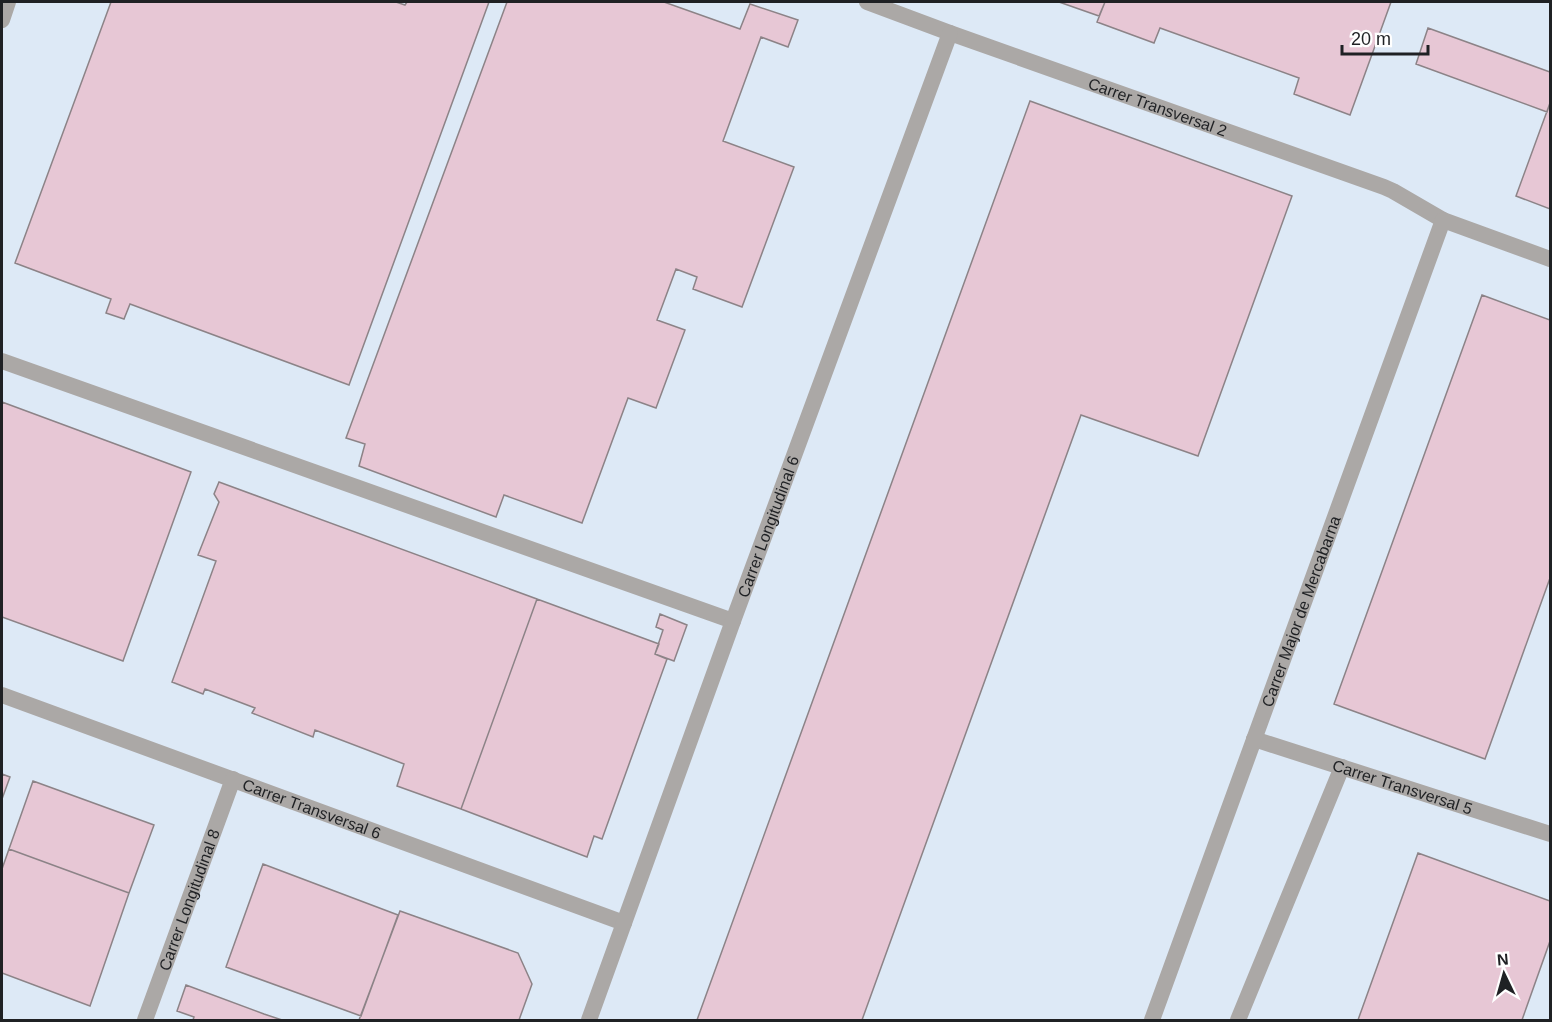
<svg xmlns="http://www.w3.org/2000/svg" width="1552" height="1022" font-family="Arial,sans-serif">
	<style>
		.built { fill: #dde9f6 }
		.building { fill: #e7c7d5; stroke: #8c8387; stroke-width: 1.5 }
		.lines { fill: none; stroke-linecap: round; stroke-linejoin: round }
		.service { stroke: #aba8a6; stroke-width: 16 }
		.labels { text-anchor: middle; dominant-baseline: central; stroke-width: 4.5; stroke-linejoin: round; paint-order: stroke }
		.street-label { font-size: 16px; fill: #1f2124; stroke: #fff }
	</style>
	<rect width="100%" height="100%" fill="#edf4fb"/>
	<!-- built -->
	<path class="built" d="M2,2h1548v1018h-1548z"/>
	<!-- building -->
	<path class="building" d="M111,2h285l9,3 2,-3h82l-140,383 -219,-81 -6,15 -18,-6 5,-14 -96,-36z
		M507,2h157l76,27 10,-25 48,16 -10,27 -27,-10 -38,104 71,26 -52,140 -49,-18 4,-12 -21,-8 -19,51 28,10 -29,78 -28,-10 -46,125 -78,-28 -8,22 -137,-51 6,-22 -19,-6z
		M1059,2h46l-6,14z
		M1105,2h286l-41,113 -56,-21 5,-16 -139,-50 -6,15 -57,-21z
		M1428,28l122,44v31l-3,9 -131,-48z
		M1030,101l262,95 -94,260 -117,-41 -219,605h-165z
		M1550,103v106l-34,-13z
		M1482,295l68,25v258l-65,181 -151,-55z
		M2,402l189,70 -68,189 -121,-44z
		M219,482l318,117 -76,210 -64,-23 7,-22 -89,-34 -2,7 -61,-24 3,-5 -50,-19 -2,5 -31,-12 44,-121 -18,-6 21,-53 -5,-8z
		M537,599l122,45 -4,10 12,5 -65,180 -8,-3 -7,21 -126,-48z
		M660,614l27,11 -13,36 -19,-7 8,-24 -7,-3z
		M2,774l8,3 -8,22z
		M33,781l121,44 -25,68 -120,-44z
		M9,849l120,44 -39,113 -88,-33v-104z
		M1418,853l132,48v40l-28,79h-164z
		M263,864l135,51 -37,101 -135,-49z
		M400,911l118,42 14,31 -13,36h-160z
		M186,985l78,29 18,6h-89l1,-3 -17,-6z"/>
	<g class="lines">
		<!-- service -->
		<g class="service">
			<path id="s1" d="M867,2l83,31 434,154 9,4 50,29"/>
			<path d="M2,20l6,-18"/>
			<path d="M2,361l731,260"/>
			<path id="s2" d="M2,695l622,228"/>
			<path id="s3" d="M1254,739l296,95"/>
			<path id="s4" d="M145,1020l88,-241"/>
			<path id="s5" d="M589,1020l144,-399 217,-588"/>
			<path id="s6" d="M1152,1020l291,-800 107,39"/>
			<path d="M1238,1020l104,-253"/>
		</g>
	</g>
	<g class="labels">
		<!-- street labels -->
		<g class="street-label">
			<text stroke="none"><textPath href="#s1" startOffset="309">Carrer Transversal 2</textPath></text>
			<text stroke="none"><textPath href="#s5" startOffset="525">Carrer Longitudinal 6</textPath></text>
			<text stroke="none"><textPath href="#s6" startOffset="435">Carrer Major de Mercabarna</textPath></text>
			<text stroke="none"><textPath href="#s3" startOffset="156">Carrer Transversal 5</textPath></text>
			<text stroke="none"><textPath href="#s2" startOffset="330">Carrer Transversal 6</textPath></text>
			<text stroke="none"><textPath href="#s4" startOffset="128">Carrer Longitudinal 8</textPath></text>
		</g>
	</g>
	<!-- border -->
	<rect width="1552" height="1022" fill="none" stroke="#1f2124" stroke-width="6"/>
	<!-- north arrow -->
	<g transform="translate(1504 974) rotate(355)" stroke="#ffffff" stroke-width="4.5" paint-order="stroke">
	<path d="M0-4.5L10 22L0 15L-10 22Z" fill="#1f2124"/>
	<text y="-9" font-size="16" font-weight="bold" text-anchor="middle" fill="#1f2124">N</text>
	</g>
	<!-- scale -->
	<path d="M1342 45v9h86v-9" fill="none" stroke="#1f2124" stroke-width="3"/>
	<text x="1351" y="45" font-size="18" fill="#1f2124" stroke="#ffffff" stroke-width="4.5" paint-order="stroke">20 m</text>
</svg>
